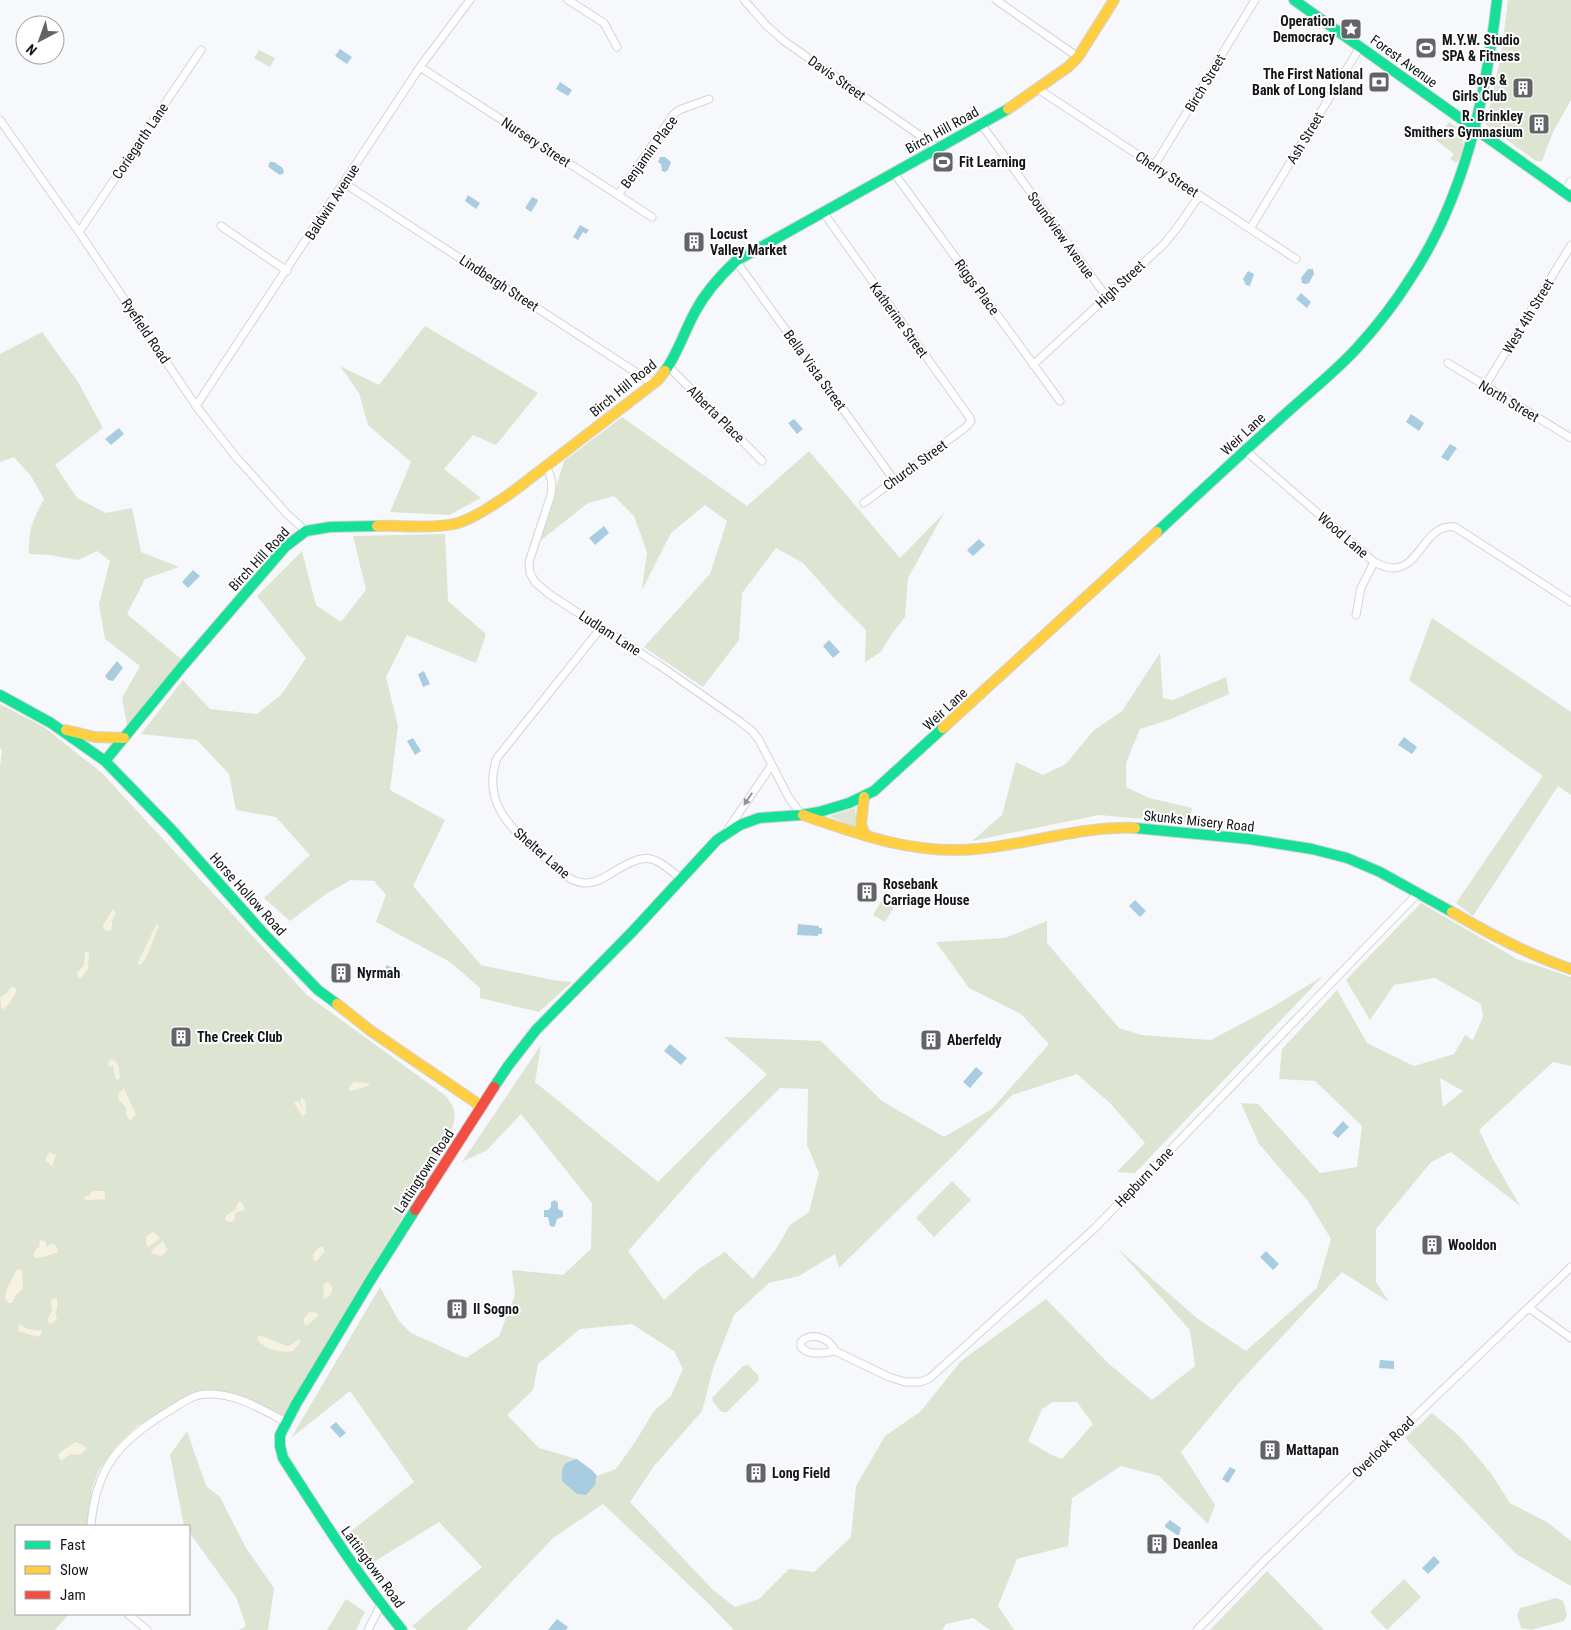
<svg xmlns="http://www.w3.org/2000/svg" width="1571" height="1630" font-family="'Roboto Condensed',sans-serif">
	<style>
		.green { fill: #dee4d2; fill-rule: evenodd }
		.sand { fill: #f7f2df }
		.water { fill: #a9cde0 }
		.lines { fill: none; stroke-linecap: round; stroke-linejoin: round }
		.street-casing { stroke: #d3d4d7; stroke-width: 9 }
		.fast-casing { stroke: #d3d4d7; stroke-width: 12 }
		.slow-casing { stroke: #d3d4d7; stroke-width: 12 }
		.jam-casing { stroke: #d3d4d7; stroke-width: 12 }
		.street { stroke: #fefeff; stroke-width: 7 }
		.fast { stroke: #16e098; stroke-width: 10 }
		.slow { stroke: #ffcf43; stroke-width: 10 }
		.jam { stroke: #f24e42; stroke-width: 10 }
		.oneway { fill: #959597 }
		.labels { text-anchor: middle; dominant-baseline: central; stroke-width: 4; stroke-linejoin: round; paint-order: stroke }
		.poi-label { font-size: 14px; font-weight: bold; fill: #141517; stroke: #fff; text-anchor: start }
		.street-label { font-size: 14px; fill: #141517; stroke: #fff }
	</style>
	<rect width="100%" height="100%" fill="#f6f8fc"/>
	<!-- green -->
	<path class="green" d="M1508,0h63v100l-18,32 -11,29h-6l-50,-36 15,-70z
		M259,50l16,8 -5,9 -16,-9z
		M1449,122c4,3 8,5 10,8 7,9 5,25 -3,33l-6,-4 4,-5 -18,-14z
		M425,326l113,67 -42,52 -23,-10 -29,34 37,29 -32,17 -59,-3 21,-50 -43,-37 -9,-32 -19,-27 39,19z
		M42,332l36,50 25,46 -48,37 22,33 29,15 26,-5 9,44 38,15 -34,12 -18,35 54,45 -54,66 -5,-27 18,-32 -35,-27 -6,-35 11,-43 -13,-10 -19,9 -28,-5 -21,-1c0,-27 3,-32 15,-55l-13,-23 -17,-19 -14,5v-108z
		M622,417l125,89 62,-55 91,107 44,-45 -36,65 -3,39 -14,18 -10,17 -16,10 1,-32 -30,-30 -33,-37 -27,-15 -34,45 -3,47 -36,47 -59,-40 66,-73 17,-53 -22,-16 -34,28 -29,57 5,-38 -13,-36 -20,-20 -26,7 -48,38 24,-80z
		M445,534l3,67 38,33 -10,29 -69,-28 -21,42 12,49 -8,64 55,30 -32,66 68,79 71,15 20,2 -33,30 -59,-14v-10l-30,-26 -74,-40 10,-27 -12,-14 -23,-1 -25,14 -36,27 -26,-23 46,-43 -34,-38 -40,-7 -7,-36 -32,-34 -56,-6 42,-54 27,29 47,5 25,-20 24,-36 -49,-62 45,-45 14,54 25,17 25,-32 -13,-54z
		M1432,618l139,94v83l-13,-9 -85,130 -17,-13 87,-127 -134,-96z
		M1160,653l3,45 10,2 53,-23 3,17 -58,25 -31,10 -14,34v24l23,11 43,10 -3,15 -90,-8 -127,26 30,-26 14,-53 27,13 23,-11 27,-33 29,-20z
		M0,704l44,23 58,46 205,222 139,101c14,18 8,25 2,45l-165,277 -60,-26 -18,-1 -14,3 -54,32 -21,20 -17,24 -7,18 -3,38h-73v88h53l-14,16h-55v-863l2,-17 -2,-2z
		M855,808l2,20 -28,-12h1z
		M887,891l12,8 -14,23 -12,-7z
		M1421,903l96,56 54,18v89l-18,-4 -74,68 14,29 27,47 -69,-54 -20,10 -55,67v53l13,20 -47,-30 -106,114 -55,66 34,53 -7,19 -49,-48 -38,-10 -49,32 -4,48 -51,13 -19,47 16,24h-24l-17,-12 -27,6 -4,6h-208l-29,-30 -102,-96 -50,34 -87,92h-49l-5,-4 70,-59 -43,-45 -72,44 -21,-31 68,-53 -64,-91 -59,47 89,-151 19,34 12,12 55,25 33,-22 16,-41 -3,-25 51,5 28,-26 1,-46 -71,-89 -34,36 -25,12 79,-117 -6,37 123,100 109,-108 -43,-37 97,4 61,60 62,36 48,-28 57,-65 -28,-30 -52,-26 -33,-46 69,-4 42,-17v22l72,85 22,7 70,5 60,-32 52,-32 -188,197 -18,-1 28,-29 -34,-39 -34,-30 -65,21 -57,59 -116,114 -4,-14 -36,22 -30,7 -35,32 -21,54 -11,42 -48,55 -24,36 83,88 22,17 24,-8 30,-30 25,3 37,-35 5,-51 29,-50 35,-24 41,-51 85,-62 63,65 43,36 43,-34 -5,-36 -73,-82 81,71 48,32 71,-63 14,-49 -23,-38 -49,-57 -18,-41 17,1 62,69 37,-6 5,-41 -47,-45 -36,-2 3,-30 55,-59 30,53 47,23 40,-12 11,-19 8,5 10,-23 -2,-13 -46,-26 -41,7 -24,35 -24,-40zM1440,1078l23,13 -20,16zM780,1088l28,1 -1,56 12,28 -10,39 -19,13 -14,24 -23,30 -28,-27 -25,16 -36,32 -36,-49 84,-95zM632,1324l42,27 9,18 -12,27 -17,15 -19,31 -19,27 -19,7v5l-29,-20 9,-2 -38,-11 -32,-33 26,-25 5,-26 42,-35zM1053,1402h24l16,22 -31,35 -12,-5 -22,-13 14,-32z
		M952,1181l19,19 -37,37 -18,-19z
		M748,1365l10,10 1,5 -32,32h-5l-9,-10 -1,-4 31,-32z
		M1432,1413l26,22 17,19 17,21 18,28 37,19 24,19v45l-55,-32 -111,-116z
		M187,1431l19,55 14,11 26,51 28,40 -6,42h-29l7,-4 -10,-29 -47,-65v-6h-5l-14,-71z
		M1267,1571l57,59h-114z
		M1404,1579l17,18 -34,33 -17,-18z
		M1556,1598l7,3 4,14 -3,6 -33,9 -10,-2 -4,-13 3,-7z
		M346,1599l19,13 -9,18h-29z"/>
	<!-- sand -->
	<path class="sand" d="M113,909l3,4 -3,5 -2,13 -7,-1 -1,-5z
		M157,924l2,2c-6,11 -10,33 -19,39l-2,-2 1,-3 17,-35z
		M89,951l-1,18 -7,9 -3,-1 -1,-4 7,-8 1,-13z
		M14,987l3,3c-4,7 -9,17 -15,20l-2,-12 8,-6 2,-4z
		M112,1060l3,1 4,7 1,10 -3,2 -2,-2 -2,-13 -3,2 -2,-2 1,-4z
		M354,1082l13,1 3,2 -19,6 -2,-2 2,-4z
		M125,1088v3l11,24 -6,5 -4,-5v-8c-4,-4 -11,-8 -6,-15z
		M301,1098l3,1 2,6v9l-4,2 -8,-13 4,-2 5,9 -3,-10z
		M49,1152l7,3 -4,12 -3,-4 -4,-2z
		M95,1191h10v8l-14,1 -7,-1 1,-3h4l2,-4z
		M240,1201l4,5 1,4 -10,3v5l-3,4h-4l-3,-3 1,-3 10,-7 2,-7z
		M153,1232l7,6 -12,9 -2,-4v-6z
		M40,1240l6,2v6l4,-4h5l3,8 -11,4 -12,2 -2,-3 3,-6 3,-1z
		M163,1241l4,8 -2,4 -4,3 -10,-3 1,-3z
		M319,1247h4l2,4 -8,10 -4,-1v-5z
		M17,1269l5,1 1,19 -7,6 -4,8h-4l-3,-5 2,-9z
		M327,1282c9,5 5,15 -4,17l1,-7 -1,-7z
		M57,1298v11l-2,2 2,8 -6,5 -4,-3 5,-10 -1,-11z
		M309,1312l8,1 1,3 -12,10 -3,-6z
		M19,1324l8,5 15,2v2l-4,4 -20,-6z
		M259,1335l28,11h2l10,-7 2,2 -8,10c-12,2 -30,-1 -36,-13z
		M76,1442l10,5 1,2 -7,6 -9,-1 -9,6h-2l-2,-6 14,-10z"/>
	<!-- water -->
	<path class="water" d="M340,49l12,8 -5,7 -12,-8z
		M560,82l12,8 -4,6 -12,-7z
		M660,157h5l6,5 -3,8 -3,2 -3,-1 -1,-7 -3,-2z
		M270,162h4l9,6 1,5 -4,2 -9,-6 -3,-3z
		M468,195l12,8 -4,6 -11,-8z
		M532,197l5,2 1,2 -7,11 -6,-4z
		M580,225l9,5 -3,4 -3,-2 -5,8 -5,-3z
		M1308,269h5l1,5 -5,9 -4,1 -3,-1 -1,-5z
		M1248,271l6,3 -4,12 -4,-1 -3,-6z
		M1301,293l10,9 -4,6 -11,-9z
		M1411,414l13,9 -5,8 -13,-9z
		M794,419l9,10 -6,5 -9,-11z
		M119,428l5,6 -13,11 -6,-6z
		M1450,444l7,4 -9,13 -7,-4z
		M604,526l5,7 -14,12 -6,-7z
		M979,539l6,6 -12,11 -6,-6z
		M193,570l7,6 -12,12 -6,-6z
		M829,640l11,12 -7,6 -10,-12z
		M117,661l6,7 -10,13 -5,-1 -3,-4z
		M424,671l6,13 -7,3 -5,-13z
		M1404,737l13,10 -5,7 -14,-9z
		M413,738l8,13 -6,4 -8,-14z
		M1135,900l11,11 -6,6 -11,-11z
		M798,924l21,2v2h3v6h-4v2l-21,-1z
		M387,965l16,10 -3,5 -16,-10z
		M670,1044l17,14 -6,7 -17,-14z
		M976,1067l7,6 -13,15 -7,-6z
		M1343,1121l6,6 -11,11 -6,-5z
		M555,1200l3,3v6l5,2v6l-6,2 -2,7 -2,1 -3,-1 -2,-9h-4v-7h4l3,-3v-5z
		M1266,1251l13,13 -6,6 -13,-13z
		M1380,1360l14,1v8l-15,-1z
		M336,1422l10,11 -6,5 -10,-11z
		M577,1459l16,12 4,5 -2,9 -9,10 -9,-1 -15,-13c-1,-14 1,-19 15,-22z
		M1230,1467l6,3 -8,13 -6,-4z
		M1170,1520l11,8 -2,7h-2l-12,-8v-2z
		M1434,1556l6,6 -12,12 -6,-6z
		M557,1619l11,8 -2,3h-18z"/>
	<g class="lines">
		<!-- street casing -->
		<g class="street-casing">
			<path id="street" d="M568,0l36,23 13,24
				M744,0l23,26 17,15 154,107
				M996,0l82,57
				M420,67l232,150
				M1038,89l258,170
				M0,120l79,112 117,174 40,51 51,57 19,17
				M981,124l125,172
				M1154,166l101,-166
				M894,173l166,228
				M344,183l310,201
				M1564,193l7,-12
				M618,195l55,-80 6,-5 30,-11
				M823,212l147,206 1,3 -5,6 -102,76
				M221,226l66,45
				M1250,229l110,-182
				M79,232l122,-182
				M736,261l158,219
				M1448,363l123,75
				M1033,365l131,-121 13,-16 22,-32
				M669,367l93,94
				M1485,386l86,-141
				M196,406l224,-339 50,-67
				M1246,451l128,111c6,3 13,6 19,6 28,0 31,-45 62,-41l116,75
				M546,467l4,8 2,8 -1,12 -22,67 1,11 5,9 14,12 110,71 79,55 14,11 7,9 30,58 13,17
				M1356,615l5,-27 13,-26
				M601,628l-104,130c-17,47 18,74 50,102 11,9 23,23 39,23 9,0 16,-4 24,-9 35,-21 40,-22 71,5
				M726,832l45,-66
				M1529,1308l42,30
				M835,1351c-5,-13 -24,-20 -34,-9v5l5,4 6,2h11l12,-2 54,26 16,5h16l9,-4 165,-150 324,-336
				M91,1526c4,-58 29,-86 78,-115 11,-7 24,-17 38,-17 29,-1 54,15 79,28
				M128,1614l19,16
				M368,1630l13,-26
				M1197,1630l69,-71 305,-292"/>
		</g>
		<!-- fast casing -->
		<g class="fast-casing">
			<path id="fast" d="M1294,0l277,197
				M665,371c13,-18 19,-39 30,-59 10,-19 25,-36 41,-51l272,-152
				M1157,532c42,-39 83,-77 125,-115 25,-23 53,-45 75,-69 20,-22 38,-45 53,-69 55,-82 76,-183 87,-279
				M0,695l51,28 54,38 66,68 94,106 53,55 19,14
				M105,761l76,-93 104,-121 21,-16 24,-4 47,-1
				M1135,828l114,11 63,10 35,9 33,14 72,40
				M494,1087l14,-21 28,-36 97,-99 84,-91 23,-15 19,-7 42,-3 18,-3 30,-9 25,-12 69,-63
				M402,1630c-44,-54 -81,-113 -119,-172l-3,-12v-11l16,-31 74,-123 45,-71"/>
		</g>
		<!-- slow casing -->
		<g class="slow-casing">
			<path id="slow" d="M1008,109l60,-42 10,-10 36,-57
				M377,526c25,-1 53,3 77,-2 16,-3 47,-24 61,-34l143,-110 7,-9
				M943,728l214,-196
				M66,730l29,7 29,1
				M864,797l-3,28 5,11
				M803,815c57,20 112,40 174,34 53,-5 104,-23 158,-21
				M1452,912c39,23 77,43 119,57
				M337,1004l34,27 110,75"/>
		</g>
		<!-- jam casing -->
		<g class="jam-casing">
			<path id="jam" d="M415,1210l79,-123"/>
		</g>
		<!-- street -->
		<use href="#street" class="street"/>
		<!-- fast -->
		<use href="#fast" class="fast"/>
		<!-- slow -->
		<use href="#slow" class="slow"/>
		<!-- jam -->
		<use href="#jam" class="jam"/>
	</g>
	<!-- one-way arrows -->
	<defs><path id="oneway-solid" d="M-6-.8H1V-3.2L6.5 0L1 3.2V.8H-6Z" transform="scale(1.25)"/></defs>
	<use class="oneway" href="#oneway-solid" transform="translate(748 799) rotate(124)"/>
	<!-- icons -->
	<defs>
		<g id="sight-square" transform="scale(1.125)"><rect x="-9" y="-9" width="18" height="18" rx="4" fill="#636467" stroke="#fff"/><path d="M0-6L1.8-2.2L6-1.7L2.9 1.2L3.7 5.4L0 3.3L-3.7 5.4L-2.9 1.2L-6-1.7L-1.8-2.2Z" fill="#fff"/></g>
		<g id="stadium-square" transform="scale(1.125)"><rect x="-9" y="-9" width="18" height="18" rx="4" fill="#636467" stroke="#fff"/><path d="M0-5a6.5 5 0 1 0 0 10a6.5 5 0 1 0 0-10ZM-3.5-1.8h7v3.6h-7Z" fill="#fff"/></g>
		<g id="bank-square" transform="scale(1.125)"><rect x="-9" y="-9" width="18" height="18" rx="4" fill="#636467" stroke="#fff"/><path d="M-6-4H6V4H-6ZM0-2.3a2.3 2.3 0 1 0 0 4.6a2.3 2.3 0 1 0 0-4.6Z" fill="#fff"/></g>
		<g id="building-square" transform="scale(1.125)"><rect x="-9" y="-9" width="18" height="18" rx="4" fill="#636467" stroke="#fff"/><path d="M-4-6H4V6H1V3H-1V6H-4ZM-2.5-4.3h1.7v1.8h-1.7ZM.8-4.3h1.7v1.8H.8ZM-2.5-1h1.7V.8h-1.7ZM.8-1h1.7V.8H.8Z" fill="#fff"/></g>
	</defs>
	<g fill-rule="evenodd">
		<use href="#sight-square" x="1351" y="29"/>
		<use href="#stadium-square" x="1426" y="48"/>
		<use href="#bank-square" x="1379" y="82"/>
		<use href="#building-square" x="1523" y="88"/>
		<use href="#building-square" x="1539" y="124"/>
		<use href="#stadium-square" x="943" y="162"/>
		<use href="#building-square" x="694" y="242"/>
		<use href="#building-square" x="867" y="892"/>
		<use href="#building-square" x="341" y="973"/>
		<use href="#building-square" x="181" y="1037"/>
		<use href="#building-square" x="931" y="1040"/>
		<use href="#building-square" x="1432" y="1245"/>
		<use href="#building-square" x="457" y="1309"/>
		<use href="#building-square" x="1270" y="1450"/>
		<use href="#building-square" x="756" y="1473"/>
		<use href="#building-square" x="1157" y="1544"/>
	</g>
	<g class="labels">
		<!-- poi labels -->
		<g class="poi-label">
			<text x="1335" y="21" text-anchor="end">Operation<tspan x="1335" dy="16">Democracy</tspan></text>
			<text x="1442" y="40">M.Y.W. Studio<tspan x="1442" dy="16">SPA &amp; Fitness</tspan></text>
			<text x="1363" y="74" text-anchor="end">The First National<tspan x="1363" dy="16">Bank of Long Island</tspan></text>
			<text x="1507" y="80" text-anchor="end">Boys &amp;<tspan x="1507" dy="16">Girls Club</tspan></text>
			<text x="1523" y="116" text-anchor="end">R. Brinkley<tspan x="1523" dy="16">Smithers Gymnasium</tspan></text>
			<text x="959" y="162">Fit Learning</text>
			<text x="710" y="234">Locust<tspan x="710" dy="16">Valley Market</tspan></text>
			<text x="883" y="884">Rosebank<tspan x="883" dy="16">Carriage House</tspan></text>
			<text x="357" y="973">Nyrmah</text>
			<text x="197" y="1037">The Creek Club</text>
			<text x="947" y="1040">Aberfeldy</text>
			<text x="1448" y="1245">Wooldon</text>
			<text x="473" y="1309">Il Sogno</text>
			<text x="1286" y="1450">Mattapan</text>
			<text x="772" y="1473">Long Field</text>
			<text x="1173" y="1544">Deanlea</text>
		</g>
		<!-- street labels -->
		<g class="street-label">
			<text transform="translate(1404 61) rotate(36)">Forest Avenue</text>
			<text transform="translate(837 78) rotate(35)">Davis Street</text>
			<text transform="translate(1205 83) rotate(-59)">Birch Street</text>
			<text transform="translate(942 130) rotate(-29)">Birch Hill Road</text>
			<text transform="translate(1305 138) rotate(-59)">Ash Street</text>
			<text transform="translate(140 141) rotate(-56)">Coriegarth Lane</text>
			<text transform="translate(536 142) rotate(33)">Nursery Street</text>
			<text transform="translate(649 152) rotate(-54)">Benjamin Place</text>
			<text transform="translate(1167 174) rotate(33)">Cherry Street</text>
			<text transform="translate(332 202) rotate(-57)">Baldwin Avenue</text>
			<text transform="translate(1061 235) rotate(54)">Soundview Avenue</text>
			<text transform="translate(499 283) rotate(33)">Lindbergh Street</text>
			<text transform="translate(1120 284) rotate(-43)">High Street</text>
			<text transform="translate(977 287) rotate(54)">Riggs Place</text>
			<text transform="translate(1528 316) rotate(-59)">West 4th Street</text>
			<text transform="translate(899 320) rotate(54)">Katherine Street</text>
			<text transform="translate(146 331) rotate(56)">Ryefield Road</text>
			<text transform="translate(815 370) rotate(54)">Bella Vista Street</text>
			<text transform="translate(623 388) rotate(-39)">Birch Hill Road</text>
			<text transform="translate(1509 401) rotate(31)">North Street</text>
			<text transform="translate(716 414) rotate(45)">Alberta Place</text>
			<text transform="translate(1243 434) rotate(-43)">Weir Lane</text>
			<text transform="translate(915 465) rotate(-36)">Church Street</text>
			<text transform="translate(1343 535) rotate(41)">Wood Lane</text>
			<text transform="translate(259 559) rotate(-47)">Birch Hill Road</text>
			<text transform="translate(610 633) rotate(33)">Ludlam Lane</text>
			<text transform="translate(945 709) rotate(-43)">Weir Lane</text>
			<text transform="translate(1199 821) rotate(6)">Skunks Misery Road</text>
			<text transform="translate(542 853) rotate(41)">Shelter Lane</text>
			<text transform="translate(248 894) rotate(48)">Horse Hollow Road</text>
			<text transform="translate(424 1171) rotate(-57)">Lattingtown Road</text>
			<text transform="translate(1144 1177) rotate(-46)">Hepburn Lane</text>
			<text transform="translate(1383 1447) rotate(-44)">Overlook Road</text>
			<text transform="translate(373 1567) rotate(54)">Lattingtown Road</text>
		</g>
	</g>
	<!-- legend -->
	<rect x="15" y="1525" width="175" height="90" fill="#ffffff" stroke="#a1a1a2"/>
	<rect x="25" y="1541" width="25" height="8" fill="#16e098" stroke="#a1a1a2"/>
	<text x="60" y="1550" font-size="15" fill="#141517">Fast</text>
	<rect x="25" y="1566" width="25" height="8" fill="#ffcf43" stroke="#a1a1a2"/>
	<text x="60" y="1575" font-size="15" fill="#141517">Slow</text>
	<rect x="25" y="1591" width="25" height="8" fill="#f24e42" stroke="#a1a1a2"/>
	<text x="60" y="1600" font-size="15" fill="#141517">Jam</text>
	<!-- north arrow -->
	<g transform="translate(40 40) rotate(221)"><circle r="24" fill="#ffffff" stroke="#a1a1a2"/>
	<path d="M0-4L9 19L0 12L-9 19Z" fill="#636467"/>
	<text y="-8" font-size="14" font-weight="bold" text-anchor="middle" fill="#141517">N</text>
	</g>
</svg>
